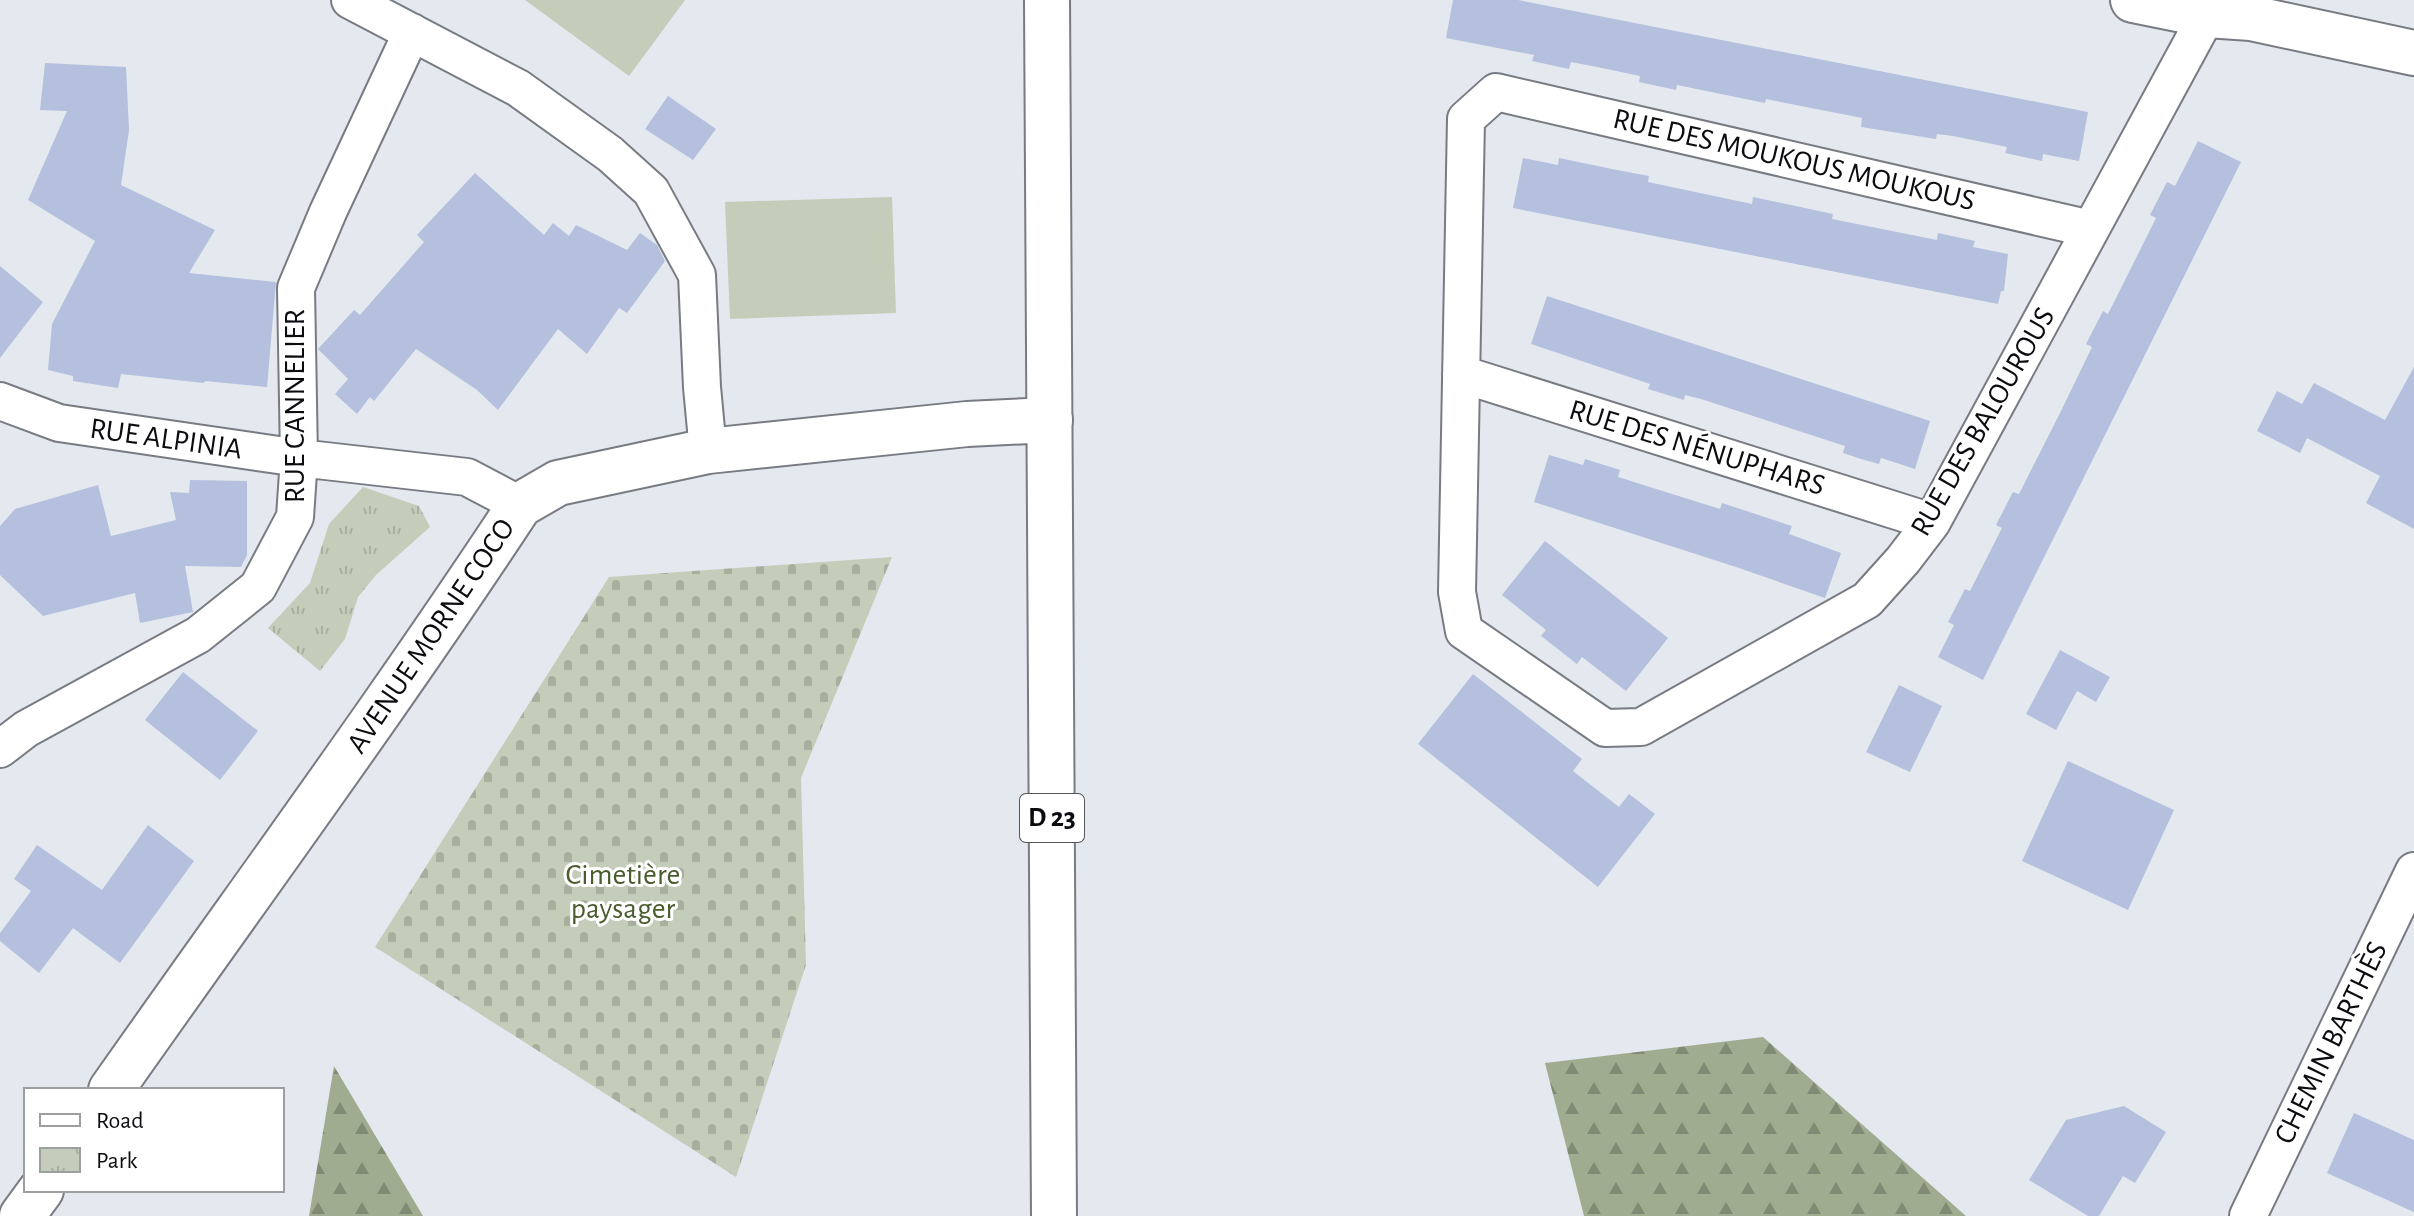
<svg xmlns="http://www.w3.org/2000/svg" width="2414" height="1216" font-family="'Alegreya Sans',sans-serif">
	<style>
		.forest { fill: url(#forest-firs) }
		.cemetery { fill: url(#cemetery-stones) }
		.park { fill: url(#park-tufts) }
		.garden { fill: #c4cdba }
		.building { fill: #b4c0dd }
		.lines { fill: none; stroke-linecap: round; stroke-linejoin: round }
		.minor-casing { stroke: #787b82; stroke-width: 40 }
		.tertiary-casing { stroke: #787b82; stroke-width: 48 }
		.secondary-casing { stroke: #787b82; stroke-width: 48 }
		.primary-casing { stroke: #787b82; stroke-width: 48 }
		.minor { stroke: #fff; stroke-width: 36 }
		.tertiary { stroke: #fff; stroke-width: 44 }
		.secondary { stroke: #fff; stroke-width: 44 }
		.primary { stroke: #fff; stroke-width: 44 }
		.labels { text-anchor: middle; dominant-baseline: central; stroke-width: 6; stroke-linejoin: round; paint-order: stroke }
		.shield { fill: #fff; stroke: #545557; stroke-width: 2 }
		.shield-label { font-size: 28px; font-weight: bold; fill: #0b0c0f }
		.street-label { font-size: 30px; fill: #0b0c0f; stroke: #fff }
		.park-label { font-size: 30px; fill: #485c2e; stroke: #fff }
	</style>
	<defs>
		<pattern id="forest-firs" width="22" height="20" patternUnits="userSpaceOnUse" patternTransform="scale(2)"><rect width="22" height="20" fill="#9fac90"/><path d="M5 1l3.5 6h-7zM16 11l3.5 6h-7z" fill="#808a74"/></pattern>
		<pattern id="cemetery-stones" width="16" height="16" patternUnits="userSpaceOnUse" patternTransform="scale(2)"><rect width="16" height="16" fill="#c4cdba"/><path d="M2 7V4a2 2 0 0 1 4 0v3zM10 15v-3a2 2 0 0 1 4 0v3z" fill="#a7af9f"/></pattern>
		<pattern id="park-tufts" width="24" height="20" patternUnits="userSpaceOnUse" patternTransform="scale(2)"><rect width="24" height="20" fill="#c4cdba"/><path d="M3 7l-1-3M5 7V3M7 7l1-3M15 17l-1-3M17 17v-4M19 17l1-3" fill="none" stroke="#a7af9f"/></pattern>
	</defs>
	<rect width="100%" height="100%" fill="#e4e8ef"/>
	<!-- forest -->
	<path class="forest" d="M1763,1037l203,179h-382l-39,-153z
		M334,1066l89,150h-114z"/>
	<!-- cemetery -->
	<path class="cemetery" d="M892,557l-91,221 5,187 -70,212 -361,-230 234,-370z"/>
	<!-- park -->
	<path class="park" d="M363,487l56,19 11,21 -54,48 -18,22 -13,42 -25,32 -52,-43 42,-45 19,-59z"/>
	<!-- garden -->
	<path class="garden" d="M525,0h160l-56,76z
		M892,197l4,116 -166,6 -5,-117z"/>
	<!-- building -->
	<path class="building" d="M1453,0h65l570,112 -7,39 -2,10 -36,-7 -1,7 -37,-8 2,-6 -54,-11 -16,-2 -1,5 -75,-12 1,-9 -96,-19 -1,4 -88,-18 -1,5 -37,-8 1,-6 -43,-9 -26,-5 -2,7 -37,-8 2,-6 -88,-17z
		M45,63l81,4 3,63 -8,55 94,45 -26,43 87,9 -9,105 -62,-6 -1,2 -83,-9 -3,14 -45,-7v-5l-25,-6 4,-46 43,-83 -67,-41 39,-89 -27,-1z
		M668,96l48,33 -23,31 -48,-31z
		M2198,141l43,21 -258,518 -45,-23 16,-32 -6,-3 17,-33 5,2 32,-63 -6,-3 17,-33 6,2 42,-83 31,-64 -6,-3 17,-33 5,3 48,-96 -6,-3 17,-33 8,4z
		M1523,158l35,7 1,-7 53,11 37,7 -1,6 104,22 1,-7 80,17 -1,5 105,21 1,-7 37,8 -2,6 35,7 -4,37h-3l-3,13 -485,-96z
		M475,173l69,62 9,-12 16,13 7,-11 51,25 13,-17 17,12 8,16 -38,52 -8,-5 -32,46 -29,-25 -60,81 -21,-20 -61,-41 -42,52 -4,-4 -13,17 -22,-20 13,-15 -30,-30 36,-39 6,5 64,-73 -7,-7z
		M0,266l43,36 -43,56z
		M1547,296l383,125 -15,48 -34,-11 -2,6 -18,-5 -18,-6 2,-7 -144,-47 -16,-4 -1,5 -36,-11 2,-5 -119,-40z
		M2414,367v162l-48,-26 14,-27 -73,-38 -7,15 -43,-22 20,-40 25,13 12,-21 71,37z
		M1549,455l34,10 2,-6 35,11 -2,7 102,32 2,-6 70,23 -3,8 52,19 -16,45 -89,-31 -202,-65z
		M190,480l57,1v74l-6,12 -56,-1 8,46 -53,11 -5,-30 -92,23 -43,-41v-49l15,-17 83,-24 13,51 65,-16 -6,-28 19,1z
		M1545,541l123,97 -42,53 -44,-34 -5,7 -36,-28 5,-6 -44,-35z
		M2060,650l50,27 -14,25 -19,-11 -21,39 -30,-16z
		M183,672l75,59 -38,49 -75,-60z
		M1473,674l109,85 -9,12 46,36 10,-13 26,20 -57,73 -180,-143z
		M1899,685l43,21 -32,66 -44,-20z
		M2068,761l106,49 -46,100 -106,-49z
		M148,825l46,36 -74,102 -47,-35 -34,45 -39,-32v-8l31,-42 -17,-12 23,-34 65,45z
		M2124,1106l42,26 -31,51 -12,-7 -24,40h-11l-59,-36 37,-60z
		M2354,1113l60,27v72l-87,-39z"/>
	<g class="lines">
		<!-- minor casing -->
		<g class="minor-casing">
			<path id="minor" d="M350,0l168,88 92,66 41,37 46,84 5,112 6,64
				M2091,229l-595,-137 -30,27 -9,473 7,39 141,97 36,-1 226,-127 36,-40 29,-38 275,-507
				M1461,374l471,148
				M0,401l59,22 240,35 168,19 53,28
				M0,749l26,-20 172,-94 60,-48 37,-70 4,-59 -3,-170 32,-76 84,-180
				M2248,1216l166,-345"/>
		</g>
		<!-- tertiary casing -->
		<g class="tertiary-casing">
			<path id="tertiary" d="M111,1090c137,-195 278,-386 409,-585l38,-22 150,-32 259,-27 83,-4
				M22,1216l19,-26"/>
		</g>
		<!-- secondary casing -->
		<g class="secondary-casing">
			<path id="secondary" d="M2133,0l74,15 44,3 163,35"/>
		</g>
		<!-- primary casing -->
		<g class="primary-casing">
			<path id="primary" d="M1047,0l7,1216"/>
		</g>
		<!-- minor -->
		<use href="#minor" class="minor"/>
		<!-- tertiary -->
		<use href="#tertiary" class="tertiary"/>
		<!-- secondary -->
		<use href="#secondary" class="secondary"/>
		<!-- primary -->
		<use href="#primary" class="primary"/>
	</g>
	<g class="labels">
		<!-- shield labels -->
		<rect class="shield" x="1020" y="794" width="64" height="48" rx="6"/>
		<g class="shield-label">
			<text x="1052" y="818">D 23</text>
		</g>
		<!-- street labels -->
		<g class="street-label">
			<text transform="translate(1794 160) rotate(13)">RUE DES MOUKOUS MOUKOUS</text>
			<text transform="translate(295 406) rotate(-90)">RUE CANNELIER</text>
			<text transform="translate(1983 422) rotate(-60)">RUE DES BALOUROUS</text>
			<text transform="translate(166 439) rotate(8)">RUE ALPINIA</text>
			<text transform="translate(1697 448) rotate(17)">RUE DES NÉNUPHARS</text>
			<text transform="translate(431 636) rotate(-56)">AVENUE MORNE COCO</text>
			<text transform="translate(2331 1043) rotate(-64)">CHEMIN BARTHÈS</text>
		</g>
		<!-- park labels -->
		<g class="park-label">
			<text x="623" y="875">Cimetière<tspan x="623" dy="34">paysager</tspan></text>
		</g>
	</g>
	<!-- legend -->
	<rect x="24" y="1088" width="260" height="104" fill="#ffffff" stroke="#9d9e9f" stroke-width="2"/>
	<rect x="40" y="1114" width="40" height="12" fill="#ffffff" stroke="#9d9e9f" stroke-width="2"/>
	<text x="96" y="1128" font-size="24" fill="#0b0c0f">Road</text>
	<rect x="40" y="1148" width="40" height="24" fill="url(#park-tufts)" stroke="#9d9e9f" stroke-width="2"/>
	<text x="96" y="1168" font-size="24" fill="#0b0c0f">Park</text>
</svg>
